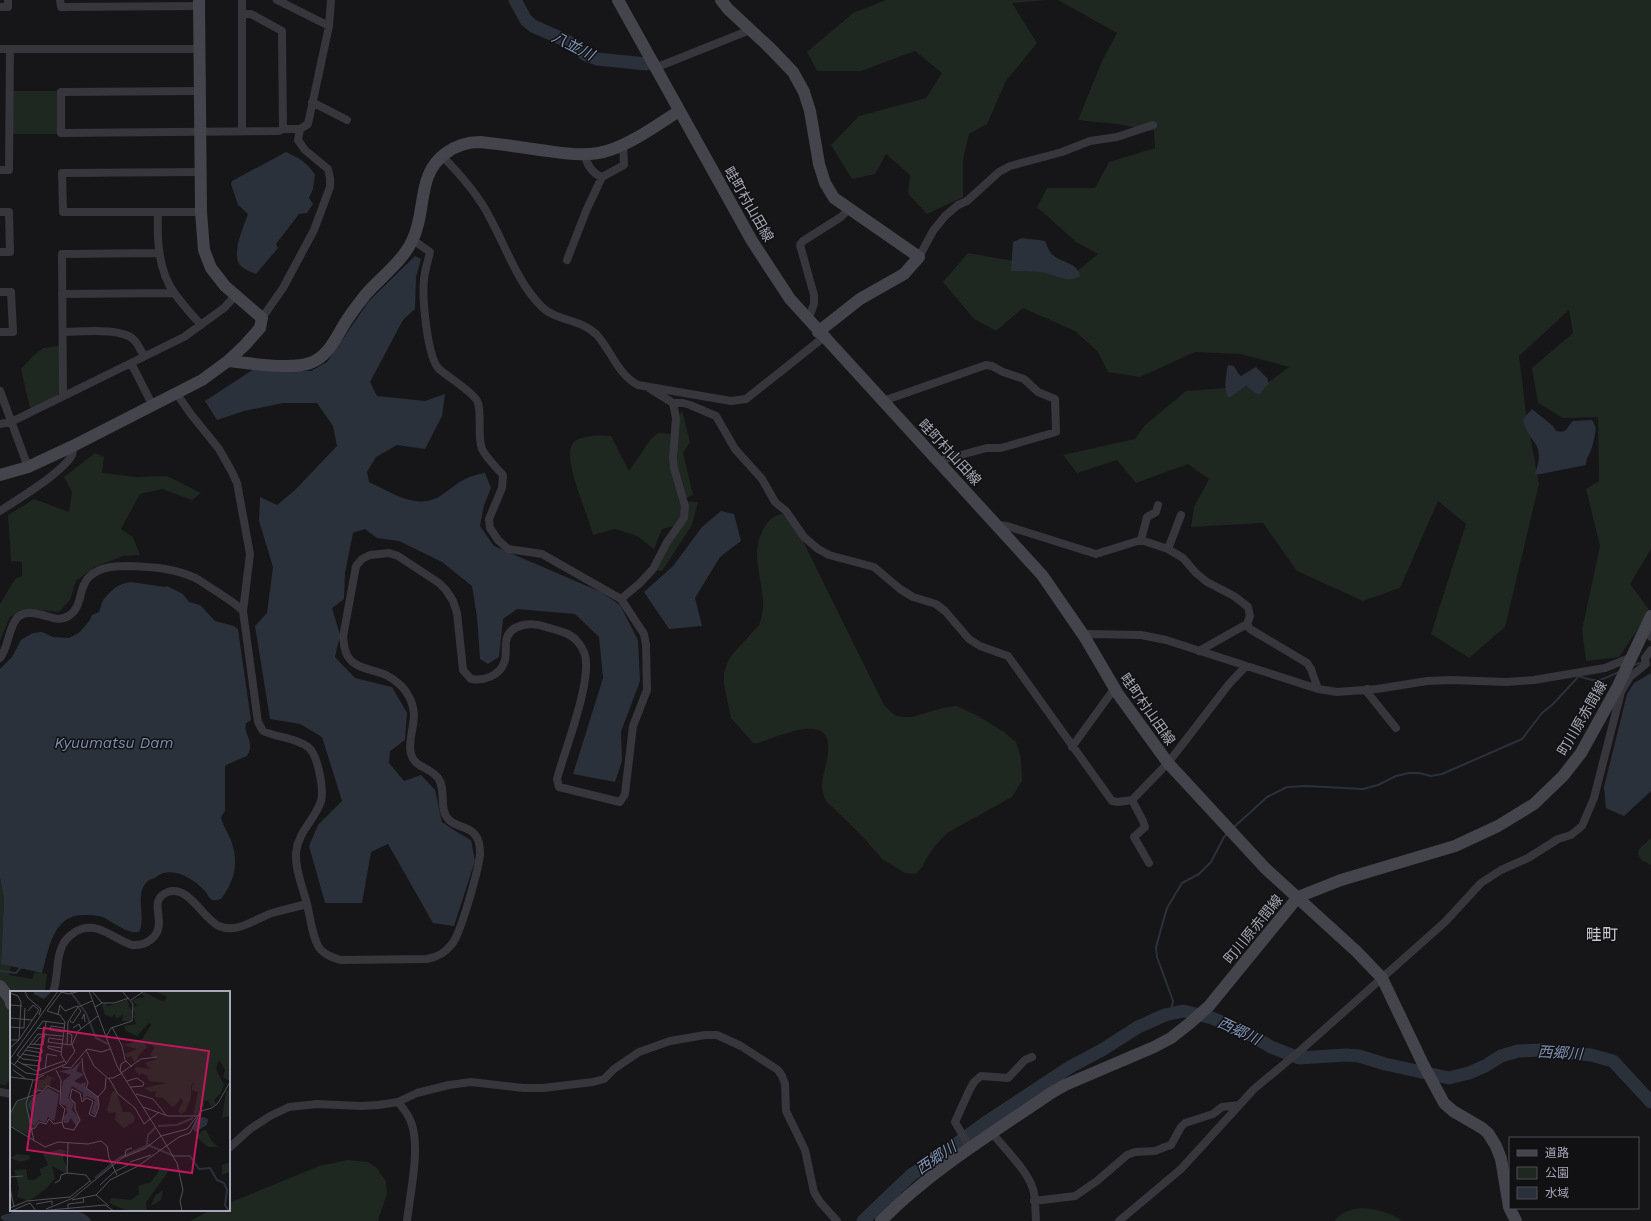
<svg xmlns="http://www.w3.org/2000/svg" width="1651" height="1221" font-family="'Work Sans','Noto Sans JP',sans-serif">
	<style>
		.green { fill: #1f2721 }
		.water { fill: #2b313b }
		.lines { fill: none; stroke-linecap: round; stroke-linejoin: round }
		.stream { stroke: #2b313b; stroke-width: 2 }
		.river { stroke: #2b313b; stroke-width: 13 }
		.street { stroke: #36363c; stroke-width: 8 }
		.secondary { stroke: #44454c; stroke-width: 12 }
		.labels { text-anchor: middle; dominant-baseline: central; stroke-width: 3; stroke-linejoin: round; paint-order: stroke }
		.street-label { font-size: 14px; fill: #a7a9b8; stroke: #111012 }
		.water-label { font-size: 15px; font-style: italic; fill: #7d91b3; stroke: #111012 }
		.quarter-label { font-size: 16px; fill: #c8c9d4; stroke: #111012 }
		.inset-river { fill: none; stroke: #2b313b; stroke-width: 2 }
		.inset-road { fill: none; stroke: #505057; stroke-width: 1 }
		.view { fill: #c2185b; fill-opacity: 0.15; stroke: #c2185b; stroke-width: 2 }
		.inset-edge { fill: none; stroke: #a7a9b8; stroke-width: 2 }
	</style>
	<rect width="100%" height="100%" fill="#161517"/>
	<!-- green -->
	<path class="green" d="M886,0h160l-34,3 25,40 -31,38 -19,43 -18,10 -6,25v38l-36,17 -19,-20 2,-19 -24,-21 -11,20 -23,5 -21,-34 28,-29 67,-18 16,-25 -27,-22 -54,20h-44l-10,-19 46,-39z
		M1058,0h593v549l-21,35 20,27 -31,46 -33,4 -4,-31 18,-84 -14,-57 13,-8 -1,-64 -35,1 -25,-15 -6,-35 41,-35 -4,-23 -50,46 7,57 13,71 -34,143 -36,31 -38,-24 35,-110 -28,-23 -38,87 -37,13 -66,-30 -34,-48 -72,4 3,-20 15,-28 -21,-15 -52,19 -19,-23 -40,13 -14,-18 72,-16 10,-14 41,-34 79,-6 24,-18 -48,-13 -46,-2 -55,25 -32,-5 -10,-20 -23,-21 -52,-23 -27,23 -22,-12 -31,-37 25,-29 108,19 22,-18 -22,-12 -39,-35 10,-19h48l14,-26 46,-14 -1,-17 -37,-7 -39,-4 24,-59 15,-28z
		M13,91h44v43h-44z
		M59,346l1,46 -2,3 -28,13 -9,-39 12,-13 10,-8z
		M682,410l8,32 -7,11 10,42 -15,6 20,1 -6,23 -30,46 -10,-1 25,-45 -15,4 -8,20 -17,-13 -22,-7 -22,6c-4,-18 -32,-78 -20,-92 6,-8 29,-8 38,-7l18,35 22,-32 7,-6 13,1z
		M95,453l9,4 -2,16 35,4 30,-1 34,17 -9,7 -30,-11 -22,5 -19,35 12,8 7,18 -17,1 -28,11 -19,14 -6,19 -11,12 -32,-3 -17,8 -10,24v-37l15,-25 7,-3v-14l-11,-1 -3,-46 26,-16 35,13 3,-20 -8,-15z
		M782,514l7,2 9,15 86,174 8,8 5,3 7,1h8l34,-10 11,-1 21,10 26,16 12,10 5,16 1,23 -10,16 -65,36 -12,13 -9,13 -3,7 -7,8 -11,-1 -23,-14 -18,-21 -38,-37c-8,-15 -2,-26 1,-42 11,-51 -44,-24 -69,-16h-5l-22,-25 -7,-33v-13l6,-15 29,-32c14,-33 -15,-66 6,-99 5,-7 8,-10 17,-12z
		M1651,838v27l-10,-5 -3,-6 1,-5z
		M0,877l4,22 -3,64 10,3 -2,9 23,4 3,-7 12,2 -2,18h-34v86l-6,8 -5,-2z
		M348,1160l20,2 9,6 9,13 1,12 -9,28h-188l21,-11h18v-7l90,-37z
		M1362,1208c14,1 28,4 40,13h-68c8,-9 16,-12 28,-13z"/>
	<!-- water -->
	<path class="water" d="M286,152c13,6 22,11 29,23l-2,14 -4,9 4,6 -6,9 -8,1 -23,30 2,4 -22,26c-5,-2 -10,-4 -14,-7 -13,-10 2,-41 6,-53l-10,-9 -7,-21 1,-3z
		M1022,238c8,2 15,1 23,3 2,4 4,11 8,14 6,7 25,7 27,21 -13,9 -26,-3 -40,-4 -10,-1 -20,-1 -29,-1l2,-29z
		M415,256l6,3 -5,18 -1,32 -12,11 -33,62 7,14 48,5 20,-7 -3,22 -17,33 -28,-4 -21,12 -9,15 2,10c26,12 51,31 77,10 13,-10 23,-17 39,-19l6,15 -7,17 -4,21 14,20 107,46 19,13 18,35 2,41 -19,51 1,29 -7,21 -42,-8 30,-96 -4,-41 -24,-23 -58,-5 -14,10 -4,38 -11,7 -8,-5 -3,-42 -5,-31 -30,-24 -43,-21 -22,-3 -12,-9 -12,4 -8,40 -1,26 -12,9 8,27 -5,22 20,21 37,9 15,26 -2,27 -15,11 -1,12 15,18 17,-6 14,15 7,32 15,10 14,8 4,21 -21,65 -21,-3 -45,-79 -17,8 -9,51h-37l-16,-57 9,-21 24,-24 -20,-64 -22,-13 -30,-5 -15,-93 12,-13 6,-46 -14,-46 1,-24 17,8 18,-15 42,-44 -4,-20 -16,-23h-34l-39,8 -27,9 -12,-19 49,-32 57,2 16,-9 42,-61z
		M1228,365l6,1 4,7 3,3 15,-9 11,11 2,6 -4,3 -5,7h-3l-11,-8 -17,12c-6,-6 -3,-24 -1,-33z
		M1532,409l21,17 3,5c12,3 10,-4 17,-10l19,-1 4,8c-1,6 -2,13 -4,19 -2,7 -6,11 -6,18l-45,9h-6c12,-34 -7,-29 -12,-55z
		M721,511l13,3 7,27 -21,16 -25,41 7,28 -33,3 -25,-37 29,-26 29,-39z
		M131,582l34,5 2,-1 16,8 6,8 11,3 15,16 19,5 4,3 13,91 -5,3c-3,13 10,18 1,33 -5,2 -17,7 -22,10v45l-4,6c2,9 7,16 10,23 8,23 4,40 -10,59 -2,0 -6,2 -9,1 -3,-2 -5,-7 -8,-10 -12,-12 -32,-25 -48,-13 -3,2 -6,2 -8,4 -15,13 -1,35 -9,51 -11,2 -22,-7 -31,-12 -6,-5 -16,-5 -24,-5 -31,-1 -35,34 -42,58l-41,-9 3,-65 -4,-22v-208l12,-12 9,-17 5,-3 7,-4 9,-1 11,5 16,1 11,-6 10,-12 2,-5 7,-3c2,-4 2,-9 5,-13 7,-9 15,-16 27,-17z
		M1651,673v118l-27,25 -18,-8 -2,-21 23,-93 7,-11z
		M19,1210c15,0 66,-6 72,11h-87l-3,-3v-2z"/>
	<g class="lines">
		<!-- stream -->
		<path class="stream" d="M1634,665l9,-3
			M1233,828l34,-31 20,-10 19,-1 57,3 15,-4 18,-9 13,-3h10l12,3 11,-2 80,-35 20,-26 11,-9 26,-28c21,8 21,4 40,-4
			M0,971l16,2 6,-7
			M1171,1013l2,-12 -16,-44 -1,-10 11,-39 15,-25 17,-9 12,-12 13,-25 3,-3"/>
		<!-- river -->
		<path class="river" d="M515,0l11,20 7,6 34,15 19,14 11,4 49,5
			M863,1221l48,-46 22,-14 52,-38 85,-56 32,-17 36,-23 27,-12 18,-4 29,7 35,15 24,14 28,11 47,-3 13,1 26,8 64,14 20,-5 16,-7 16,-10 17,-5 23,-1 50,5 22,6 38,41"/>
		<!-- street -->
		<path class="street" d="M60,0l1,7 138,-1
			M242,0v131
			M277,0l52,26
			M0,7h8v-7
			M0,49h200
			M655,68l95,-38
			M200,91l-139,1v41l218,-2 4,-2 -1,-98 -31,-17h-9
			M312,102l35,18
			M283,129h17l8,-5 21,-98 2,-26
			M585,155c1,9 8,19 17,22l22,-12 -1,-21
			M442,156c19,19 36,38 48,62 17,31 27,64 52,89 16,15 37,11 54,27 15,16 22,41 42,51l93,16 15,-2 78,-62
			M0,170h9l1,-121
			M200,172l-138,1 1,39h138
			M0,212h9l1,40h-10
			M158,213c-1,27 0,58 17,81 8,11 17,21 26,31
			M919,257l14,-26 12,-15 13,-11 9,-4 32,-29 11,-6 52,-14 28,-11 27,-4 36,-12
			M567,260l19,-49 16,-34
			M0,292h11l2,40h-13
			M62,294l112,-1
			M262,318l21,-30 31,-58 16,-43v-9l-2,-9 -23,-19 -7,-10 2,-11
			M808,320l6,-16v-9l-14,-50 3,-4 38,-24 8,-8
			M63,332c17,0 59,-5 71,8 4,4 7,11 10,16
			M131,363l22,43
			M649,388l24,15h10l7,2 26,11 19,33 27,30 13,23 11,9 18,26 14,12 11,6 45,12 26,22 13,8 23,7 9,7 24,28 11,7 28,10 104,145 6,1 14,-2 36,-37 61,-79 17,-18
			M0,391l28,76
			M63,396l-1,-142 97,-1
			M883,401l103,-36 6,1 11,6 21,7 14,13 17,7 1,33 -55,16h-14l-49,13
			M0,424l11,-2 173,-85 40,-29 11,-12
			M0,511c18,-12 62,-38 72,-56 1,-2 1,-6 1,-9
			M999,525l8,1 89,28 45,-14 27,9 15,9 13,15 11,9 27,14 14,11 2,9 -3,8 3,5 57,34 4,6 7,20
			M1141,540l6,-23 9,-5 2,-7
			M1168,549l13,-34
			M621,599l19,-16 13,-14 14,-27 17,-24 1,-12 -11,-38 -1,-10 3,-40 -3,-15
			M1647,625l4,12
			M1084,636l5,-2 52,1 25,5 152,49 19,3 40,-3 50,-8 24,-1 56,2 27,-2 71,-12 27,-11
			M1199,651l48,-27
			M0,658c13,-16 6,-52 38,-44 11,2 21,9 32,1 13,-9 8,-29 20,-39 11,-10 27,-10 40,-10 22,1 43,2 63,11 8,3 15,10 23,14 10,7 18,11 27,20
			M1367,689v3l29,36
			M1072,747l42,-58
			M1132,800l11,21 2,6 -11,10 15,26
			M307,904c3,12 6,38 14,46 6,6 13,8 20,10l86,-1c11,-2 18,-6 25,-15 9,-11 26,-73 28,-89 0,-4 0,-11 -2,-15 -5,-14 -19,-11 -29,-20 -11,-11 -2,-30 -11,-42 -8,-11 -23,-10 -27,-24 -5,-19 11,-36 -3,-59 -4,-8 -14,-16 -22,-20 -13,-6 -32,-6 -39,-20 -3,-6 -3,-12 -4,-18l13,-71 6,-7 8,-4 19,-2 9,3 41,27 7,7 7,11 4,12 6,57 8,9c13,2 28,-3 33,-16 3,-6 1,-14 2,-21 2,-19 26,-20 40,-15 9,3 23,5 30,13 4,4 7,9 9,15 7,27 -20,94 -28,124l2,8 61,15 5,-8 8,-68 14,-36 -1,-45 -2,-11 -23,-35 -79,-45 -34,-5 -10,-9 -8,-12 -1,-9 13,-31 1,-13c-7,-8 -16,-16 -21,-26 -5,-13 0,-33 -4,-46 -2,-9 -30,-26 -39,-34 -12,-12 -17,-72 -15,-90 1,-9 4,-18 6,-27l-17,-12
			M53,992c5,-13 3,-27 7,-40 4,-16 21,-28 38,-23 12,4 22,12 34,16 13,1 27,-7 27,-22 0,-12 -7,-25 9,-31 21,-7 35,27 51,34 18,8 36,-7 53,-13 11,-3 23,-6 35,-9 -4,-16 -12,-34 -11,-51 2,-22 19,-33 25,-52 3,-11 -3,-47 -13,-54 -14,-10 -30,-9 -45,-16l-5,-9 -15,-111 7,-57 -13,-71 -5,-11 -13,-23 -29,-36 -13,-19
			M0,1092l11,2
			M398,1102c6,7 12,15 14,23 8,25 -2,69 -5,96
			M992,1133c13,16 35,37 41,56 3,10 2,22 3,32
			M229,1148l21,-19 20,-13 19,-9 28,-3 44,2 17,-1 20,-3 19,-9 32,-8 22,-3 52,6h20l50,-6 11,-3 10,-10 25,-17 31,-11 35,-6h12l24,11 37,24 4,6 3,8 1,27 19,39 9,42 6,10 17,19
			M970,1148l-15,-26 14,-31 5,-9 7,-6 27,2 17,-18 7,-3
			M1034,1201l41,-5 22,-15 30,-26 8,-3 20,-1 10,-4 6,-2 10,-18 4,-4 28,-9 9,-7 17,-2
			M1119,1221l62,-52 73,-80 47,-39 144,-128 36,-39 20,-13 27,-12 30,-19 13,-4 11,-9 12,-28 27,-106 9,-15 16,-13 -1,-6 6,-8"/>
		<!-- secondary -->
		<path class="secondary" d="M618,0l134,241 38,58 252,276 42,61 34,58 50,69 97,105 91,83 26,27 41,86 21,39 9,8 29,17 6,5 8,13 5,13 8,48 7,14
			M721,0l7,9 42,39 23,24 11,20 6,19 9,53 6,19 9,15 85,59 -15,17 -44,25 -42,33
			M228,361c21,2 62,9 82,2 18,-6 25,-24 35,-40 6,-10 14,-20 21,-29 15,-17 36,-32 46,-53 15,-29 4,-67 34,-88 11,-8 21,-11 34,-11 20,2 40,5 60,8 24,3 47,8 70,0 24,-8 47,-25 69,-39
			M0,475l28,-8 45,-21 129,-66 26,-19 17,-16 15,-17 2,-10 -37,-32 -14,-18 -7,-18 -3,-38 -2,-212
			M0,986l10,13 1,5
			M881,1221c50,-51 112,-88 170,-128l14,-8 89,-38 17,-9 19,-15 19,-17 89,-109 43,-17 114,-34 43,-20 36,-22 29,-28 18,-23 36,-65 34,-72"/>
	</g>
	<g class="labels">
		<!-- street labels -->
		<g class="street-label">
			<text transform="translate(749 204) rotate(60)">畦町村山田線</text>
			<text transform="translate(950 452) rotate(47)">畦町村山田線</text>
			<text transform="translate(1148 709) rotate(55)">畦町村山田線</text>
			<text transform="translate(1582 718) rotate(-60)">町川原赤間線</text>
			<text transform="translate(1253 929) rotate(-51)">町川原赤間線</text>
		</g>
		<!-- water labels -->
		<g class="water-label">
			<text transform="translate(573 46) rotate(27)">八並川</text>
			<text x="114" y="743">Kyuumatsu Dam</text>
			<text transform="translate(1239 1031) rotate(25)">西郷川</text>
			<text transform="translate(1560 1053) rotate(3)">西郷川</text>
			<text transform="translate(936 1158) rotate(-34)">西郷川</text>
		</g>
		<!-- quarter labels -->
		<g class="quarter-label">
			<text x="1602" y="934">畦町</text>
		</g>
	</g>
	<!-- overview -->
	<g transform="translate(10 991)">
		<rect width="220" height="220" fill="#161517"/>
		<path d="M145,0h75v90l-7,-4 2,-7 -6,-10 -3,9 8,16 -3,8 -7,7 2,4 -5,3 -3,-7 -4,1v5l-5,3 1,3 -7,4 5,-24 -6,-2v-4l4,-5 -5,4v13l-6,14 -4,2 -3,-3 5,-10 -2,-3 -6,8 -3,1 -9,-9 -8,-1 1,-6 -5,1 -7,-4 23,-5 -18,-2 -2,-5 -5,-3 -3,2 -5,-6 3,-2 13,2 -5,-6 12,-4 -7,-4 5,-8 -10,-4 2,4 -8,8 -2,6 -3,1 -3,-6 -4,2 -2,-4 12,-5 -13,-4 18,-6 9,-14 -2,-2 -12,13 -11,-5 -2,-5 12,-2 -3,-8 2,-1 -2,-7 4,-3 -6,-5 14,-3 -4,-3 3,-2 15,8 5,1 3,-4zM119,8l-2,2 3,3 -2,1 4,6 -1,10h-9l1,-6 -7,4 -1,-5 -3,3 -7,-2 -3,-10 3,-2 3,3zM37,84l10,5 -6,-1 -1,6 -18,9 1,-4 5,-4v-6h6zM220,98v27l-8,2 4,-26zM106,100l7,21h7l5,5 -1,5 -10,6 -9,-8 1,-8 -7,1 -2,-3 5,-18zM22,104l-4,10 4,20 3,1 -5,10 -20,-11v-10l6,-12zM193,139h3l5,10 7,7h-10l-12,-10zM50,158l6,2 -3,7 4,10 -2,5 -13,-7 3,12 -8,10 -18,13 -12,-4 2,-9 -5,-18 12,-1 2,11h6l7,-5 -1,-6 8,-4 -5,-11zM7,163l12,1 1,4 -10,3 -10,-4zM220,171v10l-8,3v-10zM151,177l5,1 2,3 -22,30 1,9h-19l-19,-8 2,-5 20,2 8,-6 -1,-8 13,-4zM153,199l-2,10 -10,6 4,-10z" fill="#1f2721"/>
		<path d="M24,0h18l-8,8 -10,-5zM72,69l-6,11 7,3 -1,2 -8,5 6,3 6,-2 -1,5 13,10v8l-3,10 -4,-2 4,-13 -8,-4 -4,5v-8l-11,-7 -4,12 6,4 -2,8 7,8 -2,9 -6,-9 -3,5h-4l-1,-6 4,-4 -1,-7 -5,-2v-10l2,-13 8,-6 -12,-4 13,-2zM38,97l11,6 -4,25 -2,2 -5,-4 -3,6 -6,-3 -4,6 -4,-2 1,-9 -4,-10 4,-8zM193,126l5,2 -1,6 -12,7 -2,-3 4,-10z" fill="#2b313b"/>
		<path class="inset-river" d="M60,0l16,22 10,25 12,6M148,135l19,-1 16,-7M137,154l1,-10 7,-7M85,187l24,-20 29,-13 26,11h16l9,13 11,-1 7,12 7,3 3,7 -2,15 4,6"/>
		<path class="inset-road" d="M79,0l28,75 44,70M82,0l10,12M15,1l3,6 13,11 -2,6M51,1l8,2 11,-3M0,2l8,3 3,6 -2,38 -9,8M121,9l13,-9M0,14l12,1M85,16l7,-4h12l15,-5M37,20l13,4 5,7 -4,33 5,8M37,20l15,-20M48,23l2,-9 5,6 12,-5 4,5 -8,12 -3,-2M0,27l22,2M72,28l2,-5 1,8M0,36l14,1 1,-20M102,36l10,19 3,14 7,7M27,37l8,1 1,-8M63,37l6,-4 2,5M54,41l-14,-2 1,-4 14,2M96,46l5,-9 21,-7 1,-17 -11,-13M0,49h9l20,-30 -6,-5 -5,6M53,49l-14,-2 -1,4 23,3 1,-10 -4,-2M20,53l13,1 2,-12M24,53l6,-7h4M57,54l1,-23 10,-15 14,-6M62,54l6,-14 20,-15M15,59l17,3v-4l-15,-2M76,59l8,16 16,14 8,14 17,14 9,16 15,-12M51,61l-13,-4v-2l14,2M12,63l19,3v4l-18,-2 -6,-4 26,-34 22,3M0,68l48,-68M7,70l19,10 28,-10M0,71l16,11 14,2 26,-11 9,-13 -3,-6M12,73l17,2 1,5M4,74l24,-31 25,2M52,76l9,1 16,-19 15,3 8,-3M35,78l2,-15 10,2M3,79l13,9M110,80l1,-7 5,-3M111,82l20,-14 16,-2M0,86l25,3 9,-5M99,87h4l9,-5M23,89l-7,24 8,37M117,90l10,-3 7,5 -1,3 -12,1M126,103l17,5 13,16M88,106l7,-8 1,-11M133,116l25,9h29M0,123l7,-13 17,-6 4,-5 4,1 6,-5 12,6M52,131l2,6 10,2 6,-10 -5,-11v-6l-5,-5 2,-9 8,4 2,9 5,-4 6,3 -4,13 6,3 4,-11 -1,-9 -12,-9 2,-5 -5,-12 -1,-13M0,135l35,21 13,-5 30,2 13,-3 6,5 2,12 8,17M21,138l4,-1 4,-6 7,2 3,-5 5,5 8,-2 3,-13 -5,-5 1,-24 -5,-10M151,145l16,27 6,27 -3,11 2,10M58,152l-1,30 19,2 5,7M115,165l1,-6 6,-2M120,171l21,-7M0,186l13,-1M45,192l5,-3 1,-5 6,-2M90,194l14,-13 16,-8M0,197l4,19M86,204l13,11M62,209l24,-5 14,-15 28,-14 41,-29 11,-4 10,-20M26,213l16,-3v4M0,217l17,-7 43,-4 20,-16M58,217v-4l16,-2 -1,-4M36,218l27,-11 49,-40 24,-10 15,-12 26,-7 14,-18 11,-3 6,-5 12,-21M1,220l19,-8 6,8M29,220l66,-6 9,6"/>
		<path class="view" d="M34,37l165,23 -17,122 -165,-23z"/>
		<rect width="220" height="220" class="inset-edge"/>
	</g>
	<!-- legend -->
	<rect x="1509" y="1137" width="130" height="72" fill="#111012" stroke="#4d4d54"/>
	<rect x="1517" y="1150" width="20" height="6" fill="#44454c" stroke="#4d4d54"/>
	<text x="1545" y="1157" font-size="12" fill="#a7a9b8">道路</text>
	<rect x="1517" y="1167" width="20" height="12" fill="#1f2721" stroke="#4d4d54"/>
	<text x="1545" y="1177" font-size="12" fill="#a7a9b8">公園</text>
	<rect x="1517" y="1187" width="20" height="12" fill="#2b313b" stroke="#4d4d54"/>
	<text x="1545" y="1197" font-size="12" fill="#a7a9b8">水域</text>
</svg>
